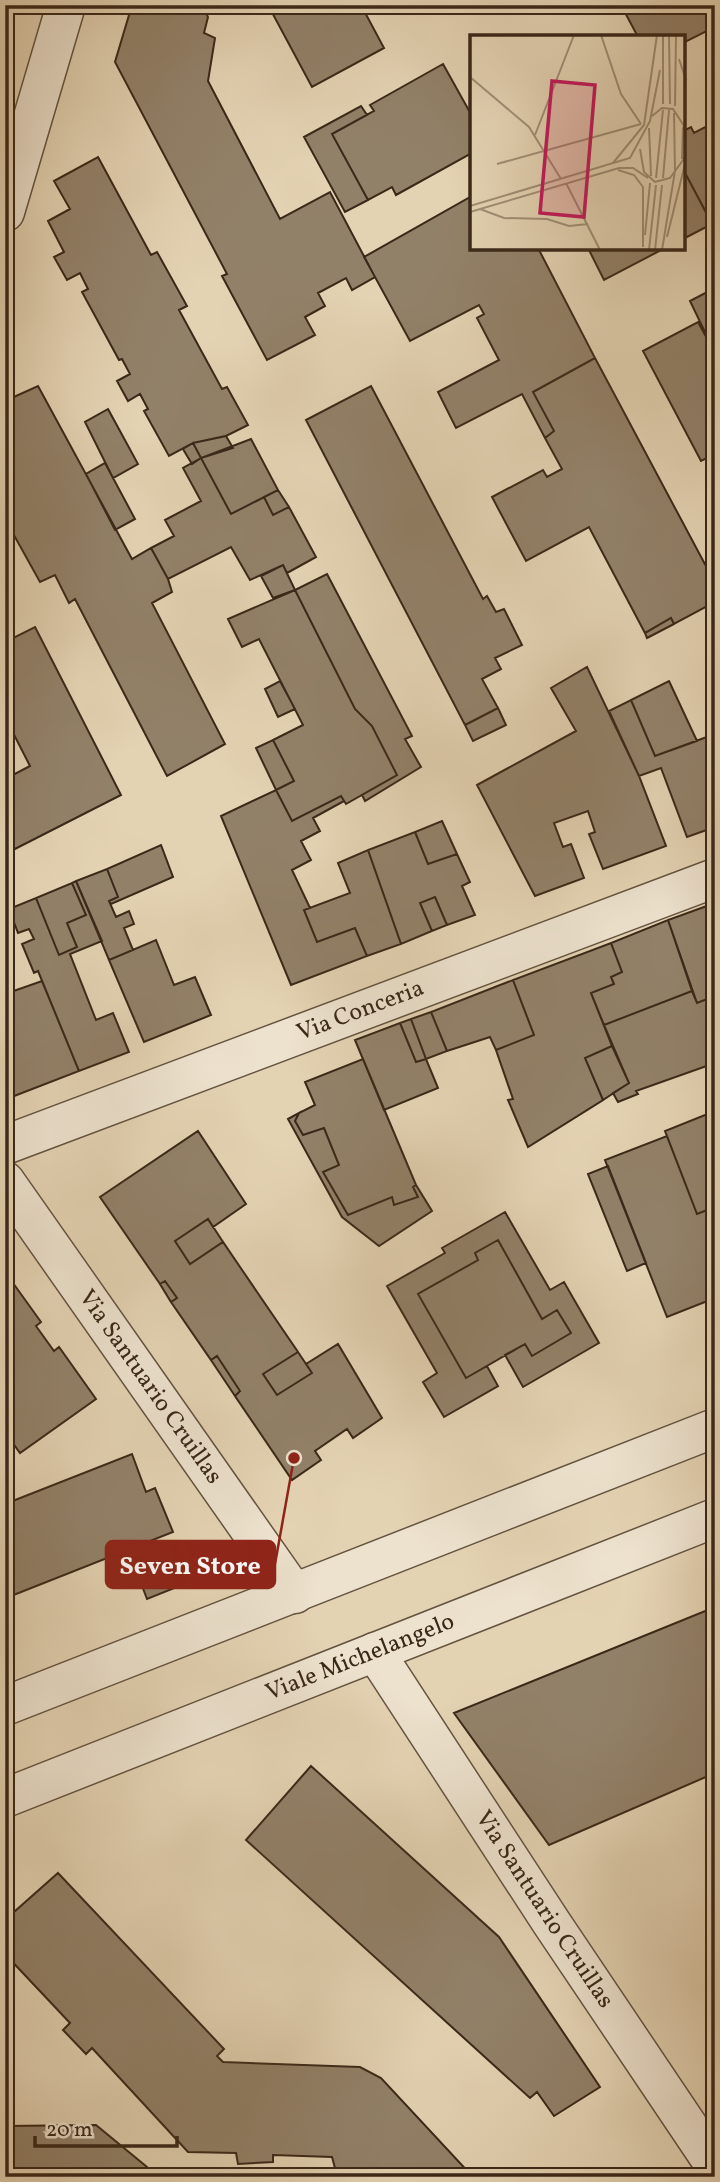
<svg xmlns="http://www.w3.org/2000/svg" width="720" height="2182" font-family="Vollkorn,serif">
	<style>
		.building { fill: #928169; stroke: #3a2819; stroke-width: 2 }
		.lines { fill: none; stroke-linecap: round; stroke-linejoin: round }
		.minor-casing { stroke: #645340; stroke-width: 41 }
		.minor { stroke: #ede2ce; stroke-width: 38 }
		.labels { text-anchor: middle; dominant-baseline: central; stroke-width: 7; stroke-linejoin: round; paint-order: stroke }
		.street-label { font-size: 24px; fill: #3a2819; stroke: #ede2ce }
		.inset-road { fill: none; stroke: #a08f75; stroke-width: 2 }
		.view { fill: #c2185b; fill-opacity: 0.15; stroke: #c2185b; stroke-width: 3.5 }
		.inset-edge { fill: none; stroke: #3a2819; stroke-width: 3.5 }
		.leader { fill: none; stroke: #8f2418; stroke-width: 2.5 }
		.callout-dot { fill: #8f2418; stroke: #ede2ce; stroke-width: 2.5 }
		.callout { fill: #8f2418; stroke: #8f2418; stroke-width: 2.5 }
		.callout-label { font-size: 26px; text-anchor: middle; font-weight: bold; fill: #fff }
	</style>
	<rect width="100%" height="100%" fill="#e4d3b3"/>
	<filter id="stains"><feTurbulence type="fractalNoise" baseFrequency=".00286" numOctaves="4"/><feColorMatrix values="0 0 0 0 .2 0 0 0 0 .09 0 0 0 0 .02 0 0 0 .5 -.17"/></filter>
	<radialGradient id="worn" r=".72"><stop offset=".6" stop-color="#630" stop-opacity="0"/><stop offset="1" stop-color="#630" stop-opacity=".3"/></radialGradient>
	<!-- building -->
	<path class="building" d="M132,5h70l6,12 -4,16 11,5 -7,43 72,138 50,-27 45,85 -23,13 -6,-12 -28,15 7,13 -20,11 10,18 -48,25 -45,-84 5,-2 -112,-212z
		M268,5h93l23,43 -72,39z
		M621,5h94v22l-32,16v-6h-45z
		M443,64l29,52v37l-76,42 -4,-8 -24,13 -36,-66 42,-23 -4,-6z
		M361,106l6,9 -35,19 36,66 -23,12 -41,-75z
		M715,122v90l-7,4 -25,-47v-38l8,-4 3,6z
		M98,157l53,98 6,-3 30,54 -8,4 43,79 5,-2 21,38 -22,11 -33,7 -24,13 -25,-45 4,-2 -8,-15 -12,7 -11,-20 13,-7 -8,-15 -3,1 -37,-68 6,-3 -8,-16 -13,7 -13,-23 10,-5 -16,-31 22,-12 -16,-28z
		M683,169l29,55 -29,15z
		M472,196v52h66l57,110 -62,34 21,39 -9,7 -23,-44 -66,34 -18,-36 61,-32 -22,-42 7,-4 -5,-9 -69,36 -46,-84z
		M588,248h77l-61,32z
		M715,288v65l-25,-52z
		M698,322l17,31v101l-14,7 -58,-110z
		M595,358l120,225v19l-41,22 -3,-6 -26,15 -56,-106 -63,34 -34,-64 51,-27 4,7 15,-8 -17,-31 9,-7 -21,-39z
		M38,386l94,173 19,-11 17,31 4,13 -20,11 73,141 -58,32 -92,-177 -6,4 -14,-28 -15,7 -35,-63v-118z
		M371,386l112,213 4,-3 9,16 8,-3 18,36 -27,13 6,11 -19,10 16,29 -33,17 -159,-305z
		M108,409l30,55 -25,14 -28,-56z
		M226,436l7,12 -32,10 -8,-15z
		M251,439l27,51 -47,24 -30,-56z
		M193,443l8,15 -9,6 -9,-15z
		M201,458l30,56 33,-17 9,18 16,-8 27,50 -29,16 -4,-8 -33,15 -19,-33 -63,32 -17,-31 23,-12 -9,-16 36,-19 -18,-33z
		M105,463l30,56 -20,11 -29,-56z
		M278,490l11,17 -16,8 -9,-18z
		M283,565l12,25 -22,8 -12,-22z
		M327,574l85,162 -7,3 16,28 -56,34 -3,-6 35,-20 -25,-49 -17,-17 -60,-119z
		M295,590l60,119 17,17 25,49 -51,29 -5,-8 -49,25 -16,-31 18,-9 -21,-41 30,-15 -44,-86 -17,8 -14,-28z
		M671,618l3,6 -27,14 -2,-5z
		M35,627l86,168 -116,59v-75l25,-13 -25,-49v-75z
		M587,667l52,109 27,70 -63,23 -14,-35 6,-2 -7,-21 -34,12 9,24 8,-3 13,34 -49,18 -58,-111 99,-54 -25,-43z
		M280,681l15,28 -17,8 -13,-28z
		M669,681l28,60 -42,15 -24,-56z
		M631,700l24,56 60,-22v93l-28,10 -26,-69 -22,8 -30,-65z
		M498,708l8,17 -33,16 -8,-16z
		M273,740l21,41 -18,9 -20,-42z
		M276,790l16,31 49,-25 3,5 -31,17 7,13 -19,10 10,19 -19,10 18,38 -6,2 13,32 38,-14 12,28 -76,29 -70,-169z
		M442,821l15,33 -29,10 -13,-32z
		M415,832l13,32 29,-10 13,28 -8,4 13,29 -28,10 -12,-28 -15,6 12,28 -31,13 -33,-94z
		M161,845l12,32 -62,27 -2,-3 9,-4 -11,-28z
		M368,850l33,94 -34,12 -12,-28 -38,14 -13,-32 46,-17 -12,-30z
		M107,869l11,28 -9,4 7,16 13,-6 5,13 -10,4 9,22 -24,10 -33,-79z
		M76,881l26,60 -32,13 26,66 17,-7 16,39 -50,19 -41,-100 -4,2 -12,-29 12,-5 -5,-10 -11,4 -9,-24 27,-11 23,57 18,-8 -10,-24 19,-8 -14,-32z
		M72,883l14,32 -19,8 10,24 -18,8 -23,-57z
		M435,897l12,28 -15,6 -12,-28z
		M715,903v93l-18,7 -29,-83z
		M668,920l24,71 -88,34 -13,-32 23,-9 -3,-7 11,-5 -11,-29z
		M156,940l18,45 21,-8 16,38 -67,27 -35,-82z
		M611,943l11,29 -11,5 3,7 -23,9 21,53 -27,12 18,42 -75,47 -20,-47 5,-1 -17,-49 38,-15 -21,-55z
		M513,980l21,55 -38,15 -6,-13 -43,14 -16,-39z
		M42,981l37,90 -70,27 -4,-5v-99z
		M692,991l5,12 18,-7v67l-79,28 2,3 -20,8 -5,-9 16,-10 -25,-58z
		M431,1012l16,39 -21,8 -15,-40z
		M411,1019l15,40 -10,3 -16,-39z
		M400,1023l16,39 10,-3 12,29 -54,22 -29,-70z
		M612,1046l17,37 -26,17 -18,-42z
		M363,1059l53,126 -3,2 5,10 -24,8 -2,-8 -44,18 -25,-43 16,-7 -15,-37 -21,7 -8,-14 4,-8 16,-8 -10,-23z
		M715,1111v96l-18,7 -32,-83z
		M299,1113l-4,8 8,14 21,-7 15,37 -16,7 25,43 44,-18 2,8 24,-8 -5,-10 3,-2 16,26 -53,35 -37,-29 -54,-98z
		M198,1131l48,73 -33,23 -5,-8 -33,22 15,23 33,-22 75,110 -35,22 14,21 35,-22 -6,-9 32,-20 44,74 -29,20 -6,-9 -32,22 6,9 -29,20 -57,-84 5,-5 -23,-35 -6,4 -40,-58 6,-4 -12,-17 -5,3 -60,-87z
		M667,1136l30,78 18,-7v91l-48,19 -62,-157z
		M608,1166l38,97 -19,8 -39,-97z
		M505,1212l45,78 14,-8 35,61 -76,44 -18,-32 20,-11 7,12 39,-23 -14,-23 -15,9 -44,-79 -23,13 3,7 -60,34 48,84 21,-12 11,20 -54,31 -21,-35 14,-9 -50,-87 58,-33 -3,-5z
		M208,1219l15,23 -33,22 -15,-23z
		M498,1240l44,79 15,-9 14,23 -39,23 -7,-12 -59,34 -48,-84 60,-34 -3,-7z
		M8,1276l33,46 -5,4 18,25 5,-4 37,52 -76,54 -15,-21v-155z
		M165,1281l12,17 -6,4 -11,-18z
		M298,1352l14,21 -35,22 -14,-21z
		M217,1356l23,35 -5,5 -24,-36z
		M132,1454l14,38 9,-4 18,44 -162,64 -6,-6v-86z
		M171,1571l6,16 -30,12 -6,-16z
		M715,1607v166l-166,72 -95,-132z
		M311,1766l188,171 101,150 -46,29 -17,-24 -7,6 -284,-258z
		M58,1873l166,176 -7,7 6,6 137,5 21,11 92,99h-130l-8,-9 -3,-11 -59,-2v7l-35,2 -2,-11 -48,-1 -96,-104 -6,6 -23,-24 7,-7 -65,-69v-34z
		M96,2125l51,42v10h-142v-51z"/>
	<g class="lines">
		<!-- minor casing -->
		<g class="minor-casing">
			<g id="minor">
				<path d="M5,212l61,-207"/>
				<path id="s1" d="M5,1145l710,-267"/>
				<path id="s2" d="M5,1181l290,413"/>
				<path id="s3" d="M375,1652l176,270 164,244"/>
				<path d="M5,1706l710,-278"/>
				<path id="s4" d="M5,1798l710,-280"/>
			</g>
		</g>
		<!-- minor -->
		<use href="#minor" class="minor"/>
	</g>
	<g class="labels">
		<!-- street labels -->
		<g class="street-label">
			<text stroke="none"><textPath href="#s1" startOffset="380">Via Conceria</textPath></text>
			<text stroke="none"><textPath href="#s2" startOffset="252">Via Santuario Cruillas</textPath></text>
			<text stroke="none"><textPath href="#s4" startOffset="382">Viale Michelangelo</textPath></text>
			<text stroke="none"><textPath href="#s3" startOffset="308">Via Santuario Cruillas</textPath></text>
		</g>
	</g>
	<!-- overview -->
	<g transform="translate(470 35)">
		<rect width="215" height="215" fill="#e4d3b3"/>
		<path class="inset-road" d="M131,0l20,59 20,30M193,0v69M199,0l1,69M209,24l7,21M0,42l59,50 32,52M205,71l1,-71M182,81l10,-8 11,1 13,20M179,93l2,48M65,100l39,-100M170,114l4,23 11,10 15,-4 16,-22M212,124l1,-32M143,128l31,-38 13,-90M27,129l144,-40M148,135l16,5 9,12v60M186,143l7,-68M193,143l6,-68M96,148l34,67M0,171l160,-48 20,-37 10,-51M10,174l24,9 43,1 22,7 19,-2M0,177l149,-44h14l15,10M175,200l5,-52M197,202l19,-77M179,215l7,-65M185,215l7,-65M192,215l13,-79 -1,-58"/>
		<path class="view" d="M82,46l43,4 -11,132 -44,-4z"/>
		<rect width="215" height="215" class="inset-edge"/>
	</g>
	<!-- callouts -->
	<path class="leader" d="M294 1458L275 1564"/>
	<circle class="callout-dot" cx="294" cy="1458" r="7"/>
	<rect class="callout" x="106" y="1541" width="169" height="47" rx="7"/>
	<g class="callout-label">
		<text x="190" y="1574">Seven Store</text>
	</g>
	<!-- margin -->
	<rect width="720" height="2182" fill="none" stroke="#e4d3b3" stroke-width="28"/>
	<rect x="7" y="7" width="706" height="2168" fill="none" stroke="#3a2819" stroke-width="3.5"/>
	<rect x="14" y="14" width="692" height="2154" fill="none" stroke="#3a2819" stroke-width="2"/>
	<!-- scale -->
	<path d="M35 2136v10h142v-10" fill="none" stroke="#3a2819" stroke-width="3.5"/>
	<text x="46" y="2136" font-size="21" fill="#3a2819" stroke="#ede2ce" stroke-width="5" paint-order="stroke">20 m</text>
	<rect width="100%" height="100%" filter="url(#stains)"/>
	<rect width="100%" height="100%" fill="url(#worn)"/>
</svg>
